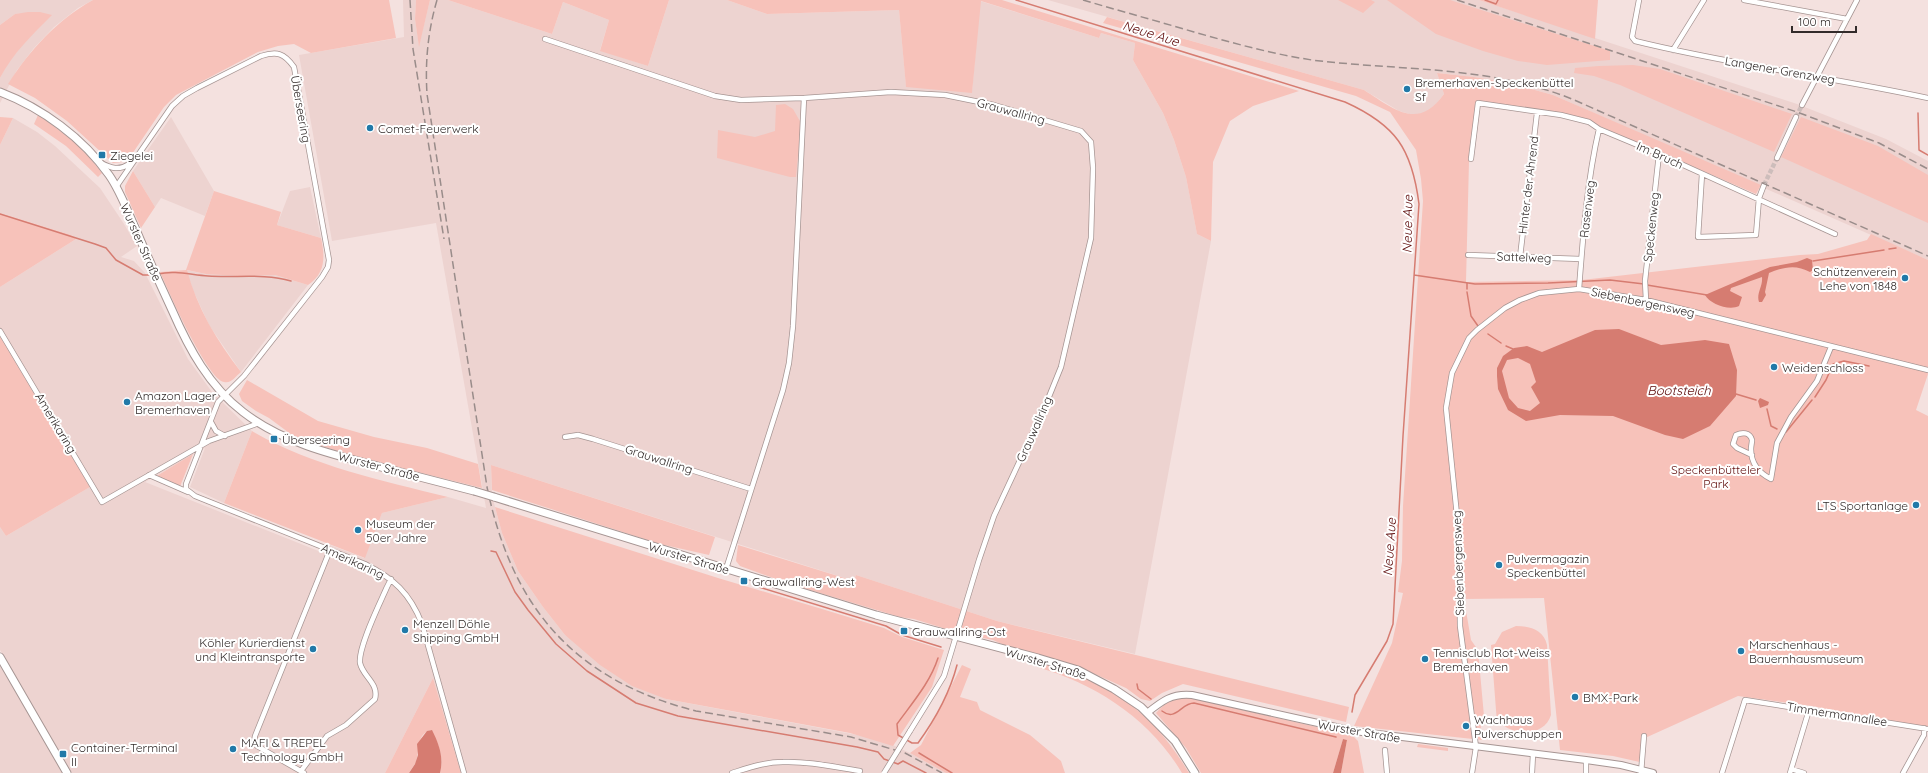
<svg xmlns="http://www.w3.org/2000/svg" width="1928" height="773" font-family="Quicksand,sans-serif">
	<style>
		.built { fill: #edd3d0 }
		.green { fill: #f7c2ba }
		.water { fill: #d67c71; fill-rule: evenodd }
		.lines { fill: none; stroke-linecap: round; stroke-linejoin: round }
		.stream { stroke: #d67c71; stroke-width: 1.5 }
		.street-tunnel { stroke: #cdbdbb; stroke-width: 4.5; stroke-dasharray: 4.5 2; stroke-linecap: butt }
		.street-casing { stroke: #a69593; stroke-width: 6 }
		.secondary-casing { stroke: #a69593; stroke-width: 8 }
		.primary-casing { stroke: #a69593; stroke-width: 9 }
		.street { stroke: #fff; stroke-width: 4.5 }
		.secondary { stroke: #fff; stroke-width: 6 }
		.primary { stroke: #fff; stroke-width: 7 }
		.rail { stroke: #998c8a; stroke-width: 1.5; stroke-dasharray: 8 4; stroke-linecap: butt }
		.street-bridge-casing { stroke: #a69593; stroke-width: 6; stroke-linecap: butt }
		.primary-bridge-casing { stroke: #a69593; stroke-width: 9; stroke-linecap: butt }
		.street-bridge { stroke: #fff; stroke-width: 4.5 }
		.primary-bridge { stroke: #fff; stroke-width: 7 }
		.poi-dot { fill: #2179a8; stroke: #fff; stroke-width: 1.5 }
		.labels { text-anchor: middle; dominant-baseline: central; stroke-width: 4; stroke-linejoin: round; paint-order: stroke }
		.street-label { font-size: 12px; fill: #322b2a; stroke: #fff }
		.poi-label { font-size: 12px; fill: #322b2a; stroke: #fff; text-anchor: start }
		.park-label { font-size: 12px; fill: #600d0c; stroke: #fff }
		.water-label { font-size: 13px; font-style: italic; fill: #5c0909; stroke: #fff }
	</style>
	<rect width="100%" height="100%" fill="#f4e1df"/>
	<!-- built -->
	<path class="built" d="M0,0h93l-15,8 -24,19 -20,21 -17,22 -17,33v-25l7,-14 15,-19 18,-33 -25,2 -15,11z
		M403,0h13l-1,19 4,26 11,-45h18l104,34 11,-32 46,18 -9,30 48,16 21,-66h58l40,14 132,-4 7,76 66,6 8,-91 119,37 2,-5 34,10 -2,17 30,53 11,27 12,37 11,57 14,7 -76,413 -138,-33 -141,-46 -2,6 -363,-116 1,30 3,12 7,26 16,38 25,36 22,28 101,64 202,38 18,5 24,11 36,20h-485l-28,-95 -48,95h-313l-72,-123v-123l6,9 84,-49 -90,-151v-49l76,-48 -5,-4 -71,-22v-68l13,-27 24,14 18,14 45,42 24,36 13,22 -16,11 13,4 11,12 43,86 24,33 40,39 -28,72 -34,-16 15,-39 -60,34 181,72 4,-9 34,13 18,-45 66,-16 38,11 -50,-285 -104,18 -33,-186 105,-18z
		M1048,0h431l318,104 89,35 42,22v99l-375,-165 -44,-12 -35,-6 -37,-4 7,21 -7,9 -9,9 -15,3 -14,-4 -35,-21z
		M171,117l43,74 -9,25 -44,-18 -6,9 -22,-36z
		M310,187l11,51 -44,-13 13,-34z
		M186,270l20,4 69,1 33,10 -67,87 -32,-47 -16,-35z
		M0,666l64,107h-64z"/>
	<!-- green -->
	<path class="green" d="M93,0h296l7,38 -85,15 -17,-9 -16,2 -20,6 -82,43 -12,12 -34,50 -7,5 -10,1 -46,-42 -32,-23 -27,-14c22,-34 49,-64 85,-84z
		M416,0h14l-11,47 -4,-28z
		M448,0h221l-21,66 -48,-15 9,-31 -46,-18 -11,32z
		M727,0h275l297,91 -46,15 -23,15 -17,41 -2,79 -14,-7 -11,-57 -12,-37 -11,-27 -30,-53 2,-17 -34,-10 -2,5 -118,-37 -9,92 -66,-6 -7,-77 -132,4z
		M1338,0h33l4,2 -12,11z
		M1387,0h63l160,51v9l-63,5 -29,-4 -35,-10 -47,-17z
		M1479,0h119l-3,39z
		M28,12h12l12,3c-20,20 -39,38 -52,63v-53l15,-11z
		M1107,17l257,73c30,19 54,41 80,4l-7,-21 37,4 35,6 44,12 208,90 -5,9 -166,-72 -113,-20 -8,59 -3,121 116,-2 218,-25 18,-1 49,-14 4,-6 57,26v114l-12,36 12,6v312l-116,-22 -74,-10 -93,42 -1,25 -31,-7 -53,-6 -16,-152 -80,1 7,41 7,10 6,66 -4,1 2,23 -128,-14 38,-83 11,-50 -5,-1 4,-31 1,-55 20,-305 -2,-22 -5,-29 -26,-38 -34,-16 -253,-73z
		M1633,65l27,4 132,45 -18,38 -154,-67 -26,-9 -20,-3 1,-5 24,-2z
		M785,104l8,5 8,14 -5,54h-6l-73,-19 1,-28 37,7 20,-6 1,-26z
		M38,115c27,19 44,31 64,58l-4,4 -32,-31 -32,-22z
		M0,117l13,1 -13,27z
		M1801,117l77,29 50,29v48l-147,-66z
		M133,171l22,36 -14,21 -16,-36v-6z
		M214,191l67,21 -4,13 44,13c4,18 5,35 -13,47l-33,-10 -35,1 -34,-2 -19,-4c10,38 30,71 54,102 -5,4 -10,12 -17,10 -17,-3 -56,-92 -64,-110l26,-2z
		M0,213l71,22 5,4 -76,48z
		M0,336l90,151 -84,49 -6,-9z
		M247,380l71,41 56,16 53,11 51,16 4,24 -133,-33 -38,-13 -19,-7 -23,-17 -13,-7 -14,-10 -3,-7z
		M252,431c60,35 129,49 196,66l-66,16 -17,45 -141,-55z
		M193,454l-14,35 -24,-12z
		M491,465l224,72 -6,18 -49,-11 -168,-54z
		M495,507l223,71 104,31 62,19 18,9 42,13 -12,37 -39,59 -43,-13 -184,-34 -34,-13 -32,-21 -35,-30 -22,-28 -25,-36 -16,-38z
		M738,545l116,36 2,-6 141,46 352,86 -3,15 -163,-38 -21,9 -12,8 -9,-2 -15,-11 -49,-22 -64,-17 -20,-9 -34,-7 -45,-14 -14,-2 -110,-33 -50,-18 -4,-5z
		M1516,626c14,0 28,4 31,19l4,70c-5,17 -26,21 -41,14 -6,-2 -7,-6 -13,-6l-6,-78 4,-1 7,-12z
		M1039,662c70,19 113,49 150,111h-7c-32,-54 -86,-89 -145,-106z
		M962,665l9,4 -11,28 17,5 3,8 50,25 31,26 4,12h-119l-36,-20 11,-8z
		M433,678l28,95h-21c4,-16 -1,-29 -9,-43 -15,4 -11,20 -15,32 -2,4 -5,7 -7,11h-24z
		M1186,697l166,38 6,6 6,32h-23l6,-33 -4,-1 -10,34h-132l-15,-25 -30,-35c9,-10 16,-14 30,-16z
		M1418,744l30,4v3l-31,-4z"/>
	<!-- water -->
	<path class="water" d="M1807,258l5,2 1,10 -3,2c-14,-8 -27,-5 -41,1l-4,19 1,3 -4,7h-3c-3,-9 4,-15 3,-25l-31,11 -1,3 12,6 -3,9c-10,5 -29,-2 -34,-11l65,-28 27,-5z
		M1619,329l42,16 44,-5 24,4 8,26 -1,26 -26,30 -27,13 -18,-4 -52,-19 -53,-1 -34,6 -18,-11 -10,-21 -1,-13v-8l6,-12 11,-8 13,-2 15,6 53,-22zM1518,358l12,6 6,18 -5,5 9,16 -10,8 -12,-3 -9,-10 -7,-27 5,-11z
		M1760,398l9,4 -1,3 -8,3 -2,-7z
		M432,730c7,14 12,27 8,43h-31l6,-9 3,-9 -1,-11 10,-13z
		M1343,739l4,1 -6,33h-8z"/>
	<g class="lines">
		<!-- stream -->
		<path class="stream" d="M1016,0l329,102c51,23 67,47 74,102l-16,232 -10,188 -6,17 -32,54 -3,17
			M1485,0l11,4 2,-4
			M1918,113l1,37 9,5
			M0,214l95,30 11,4 10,12 27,15h10
			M1889,249l7,-1
			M1813,261l71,-11
			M158,274c17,-4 33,1 50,2 28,2 56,-3 83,5
			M1414,275l61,9 73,-1 62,-3 34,4
			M1467,283v6
			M1647,285l60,10
			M1467,292l4,24 7,10
			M1488,334l13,9
			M1506,346l7,3
			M1736,394l20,6
			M1815,397l11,-17 7,-16 11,-3 25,5
			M1767,409l4,17 6,3
			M1786,432l26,-32
			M491,551l5,1 19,40 13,18 28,34 31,27 49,32 42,13 179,31 21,5 6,7 14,5 5,-3 23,12
			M759,587l127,39 16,9 39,12
			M938,658c-8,25 -26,45 -41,66l1,11 14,8h6c16,-22 32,-51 39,-78
			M1137,684l1,5 13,10
			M1162,711c14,11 19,-8 32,-8l142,34
			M919,753l33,20"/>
		<!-- street-tunnel -->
		<path class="street-tunnel" d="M1796,117l6,-12
			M1764,185l13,-27"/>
		<!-- street casing -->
		<g class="street-casing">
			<path id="street" d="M1639,0l-7,37 3,4c97,24 196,36 293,57
				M1744,0l103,19
				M545,39l170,57 26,4 63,-2
				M1673,50l31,-50
				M1802,105l55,-105
				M1777,158l19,-41
				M1471,159l7,-56 83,12 28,7 10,7 60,25 176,80
				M101,163c10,5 18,8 28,1
				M1702,174l-4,63 58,-2 3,-37 5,-13
				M116,187l56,-81 11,-10 14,-8 64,-32c16,-5 23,-3 33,11l35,193 -1,7 -6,10 -78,99 -26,26 -32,82v5l9,7 170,68c28,14 45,29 57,60l42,149
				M1468,255l113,4
				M1520,257l17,-144
				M1579,289c4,-53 8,-108 20,-160
				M1646,300l-1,-19 14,-127
				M0,331l102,171 107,-61 50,-18
				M211,422l5,9 9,5
				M565,437l13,-2 15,4 158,50
				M1752,455l-15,-7 -4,-4 3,-9c6,-3 14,-3 16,5 0,3 -1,6 -1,9 0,14 8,24 20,30l6,-36 14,-26 26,-36 14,-34
				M149,475l39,17
				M726,569l57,-179 6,-27 4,-37 11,-228 87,-6 54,3 49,10 87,26 10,11 2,26 -2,70 -30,129 -17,42 -50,107 -15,44 -35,116 -34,55
				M1385,750l2,23
				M1791,769l13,4
				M301,771l26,-35 19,-11 29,-26c4,-16 -12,-22 -15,-36 -2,-16 20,-60 27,-76l4,-8
				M304,773l-47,-27 -3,-4 1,-6 75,-186
				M732,773c16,-5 33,-11 51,-11 26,-1 51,5 77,9
				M1472,773l4,-26 -16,-121 -1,-91 -13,-127 6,-35 17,-35 8,-8 28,-22 15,-8 19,-7 40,-4 67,11 282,70
				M1532,773l1,-19
				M1586,773v-13
				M1641,773l3,-37
				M1722,773l23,-73 183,29
				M1790,773l19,-63
				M1903,773l21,-38v-7"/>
		</g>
		<!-- secondary casing -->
		<g class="secondary-casing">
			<path id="secondary" d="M1147,713c15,-12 25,-20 45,-18l162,36 232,29 35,5 32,8"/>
		</g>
		<!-- primary casing -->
		<g class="primary-casing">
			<path id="primary" d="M0,92c42,16 83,46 109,83 12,17 19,38 28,57 11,26 23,52 35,78 17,39 37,76 71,102 40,31 91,43 138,55 31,8 62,16 93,24
				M494,497l382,118 162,43 40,12 36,19 27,18 34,34 20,32
				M0,657l67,116"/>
		</g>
		<!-- street -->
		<use href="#street" class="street"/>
		<!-- secondary -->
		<use href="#secondary" class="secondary"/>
		<!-- primary -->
		<use href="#primary" class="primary"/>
		<!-- rail -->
		<path class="rail" d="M410,0l3,49 31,190
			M437,0c-9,31 -12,61 -10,94l60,393c25,121 87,193 209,224l155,26 54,16 37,20
			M1083,0c37,11 74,21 111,32 39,11 78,22 118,28 88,11 175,5 260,39l356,157
			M1457,0l340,112 82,31 49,26"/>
		<!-- street-bridge casing -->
		<g class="street-bridge-casing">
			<path id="street-bridge" d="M884,773l26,-42"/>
		</g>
		<!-- primary-bridge casing -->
		<g class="primary-bridge-casing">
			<path id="primary-bridge" d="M474,491l20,6"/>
		</g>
		<!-- street-bridge -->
		<use href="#street-bridge" class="street-bridge"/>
		<!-- primary-bridge -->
		<use href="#primary-bridge" class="primary-bridge"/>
	</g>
	<!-- markers -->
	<g class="poi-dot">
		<circle cx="1407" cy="89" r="4"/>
		<circle cx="370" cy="128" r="4"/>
		<rect x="98" y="151" width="8" height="8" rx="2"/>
		<circle cx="1905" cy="278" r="4"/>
		<circle cx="1774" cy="367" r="4"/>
		<circle cx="127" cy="402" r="4"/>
		<rect x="270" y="435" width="8" height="8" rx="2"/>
		<circle cx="1916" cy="505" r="4"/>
		<circle cx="358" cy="530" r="4"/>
		<circle cx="1499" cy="565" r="4"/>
		<rect x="740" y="577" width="8" height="8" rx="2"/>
		<circle cx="405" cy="630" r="4"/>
		<rect x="900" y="627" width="8" height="8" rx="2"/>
		<circle cx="313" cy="649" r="4"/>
		<circle cx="1741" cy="651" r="4"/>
		<circle cx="1425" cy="659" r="4"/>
		<circle cx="1575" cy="697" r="4"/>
		<circle cx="1466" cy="726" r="4"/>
		<circle cx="233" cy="749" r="4"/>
		<rect x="59" y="750" width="8" height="8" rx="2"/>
	</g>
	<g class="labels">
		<!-- street labels -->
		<g class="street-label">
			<text transform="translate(1780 70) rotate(10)">Langener Grenzweg</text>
			<text transform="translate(301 109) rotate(80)">Überseering</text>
			<text transform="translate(1011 111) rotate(15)">Grauwallring</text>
			<text transform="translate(1660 155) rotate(24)">Im Bruch</text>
			<text transform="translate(1528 185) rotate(-83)">Hinter der Ahrend</text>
			<text transform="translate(1587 209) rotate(-83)">Rasenweg</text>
			<text transform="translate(1651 227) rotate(-84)">Speckenweg</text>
			<text transform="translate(141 242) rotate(66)">Wurster Straße</text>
			<text transform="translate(1524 257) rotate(2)">Sattelweg</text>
			<text transform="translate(1643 302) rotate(12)">Siebenbergensweg</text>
			<text transform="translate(56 423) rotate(59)">Amerikaring</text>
			<text transform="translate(1034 429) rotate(-66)">Grauwallring</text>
			<text transform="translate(659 459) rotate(18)">Grauwallring</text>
			<text transform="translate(379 466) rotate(15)">Wurster Straße</text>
			<text transform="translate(689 558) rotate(17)">Wurster Straße</text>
			<text transform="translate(353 561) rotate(25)">Amerikaring</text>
			<text transform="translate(1458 563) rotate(-92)">Siebenbergensweg</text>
			<text transform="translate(1046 663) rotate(17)">Wurster Straße</text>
			<text transform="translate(1837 714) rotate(9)">Timmermannallee</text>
			<text transform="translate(1359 731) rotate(10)">Wurster Straße</text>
		</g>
		<!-- poi labels -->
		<g class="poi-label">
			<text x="1415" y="82">Bremerhaven-Speckenbüttel<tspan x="1415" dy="14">Sf</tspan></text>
			<text x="378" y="128">Comet-Feuerwerk</text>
			<text x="110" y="155">Ziegelei</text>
			<text x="1897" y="271" text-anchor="end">Schützenverein<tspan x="1897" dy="14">Lehe von 1848</tspan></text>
			<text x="1782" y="367">Weidenschloss</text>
			<text x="135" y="395">Amazon Lager<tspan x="135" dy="14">Bremerhaven</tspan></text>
			<text x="282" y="439">Überseering</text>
			<text x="1908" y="505" text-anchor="end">LTS Sportanlage</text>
			<text x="366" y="523">Museum der<tspan x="366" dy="14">50er Jahre</tspan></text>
			<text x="1507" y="558">Pulvermagazin<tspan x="1507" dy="14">Speckenbüttel</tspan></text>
			<text x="752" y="581">Grauwallring-West</text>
			<text x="413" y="623">Menzell Döhle<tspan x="413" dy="14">Shipping GmbH</tspan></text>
			<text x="912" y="631">Grauwallring-Ost</text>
			<text x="305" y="642" text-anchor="end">Köhler Kurierdienst<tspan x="305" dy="14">und Kleintransporte</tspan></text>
			<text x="1749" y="644">Marschenhaus -<tspan x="1749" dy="14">Bauernhausmuseum</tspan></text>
			<text x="1433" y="652">Tennisclub Rot-Weiss<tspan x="1433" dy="14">Bremerhaven</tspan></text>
			<text x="1583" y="697">BMX-Park</text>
			<text x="1474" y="719">Wachhaus<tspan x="1474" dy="14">Pulverschuppen</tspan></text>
			<text x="241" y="742">MAFI &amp; TREPEL<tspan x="241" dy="14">Technology GmbH</tspan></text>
			<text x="71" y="747">Container-Terminal<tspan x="71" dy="14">II</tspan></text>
		</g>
		<!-- park labels -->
		<g class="park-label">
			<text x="1716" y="469">Speckenbütteler<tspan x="1716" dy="14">Park</tspan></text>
		</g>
		<!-- water labels -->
		<g class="water-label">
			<text transform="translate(1151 33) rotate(17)">Neue Aue</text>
			<text transform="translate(1407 224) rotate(-89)">Neue Aue</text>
			<text x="1679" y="390">Bootsteich</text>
			<text transform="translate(1389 547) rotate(-86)">Neue Aue</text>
		</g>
	</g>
	<!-- scale -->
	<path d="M1792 26v6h64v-6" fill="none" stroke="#322b2a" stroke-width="2"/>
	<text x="1798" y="26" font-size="12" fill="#322b2a" stroke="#ffffff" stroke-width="3" paint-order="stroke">100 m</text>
</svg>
